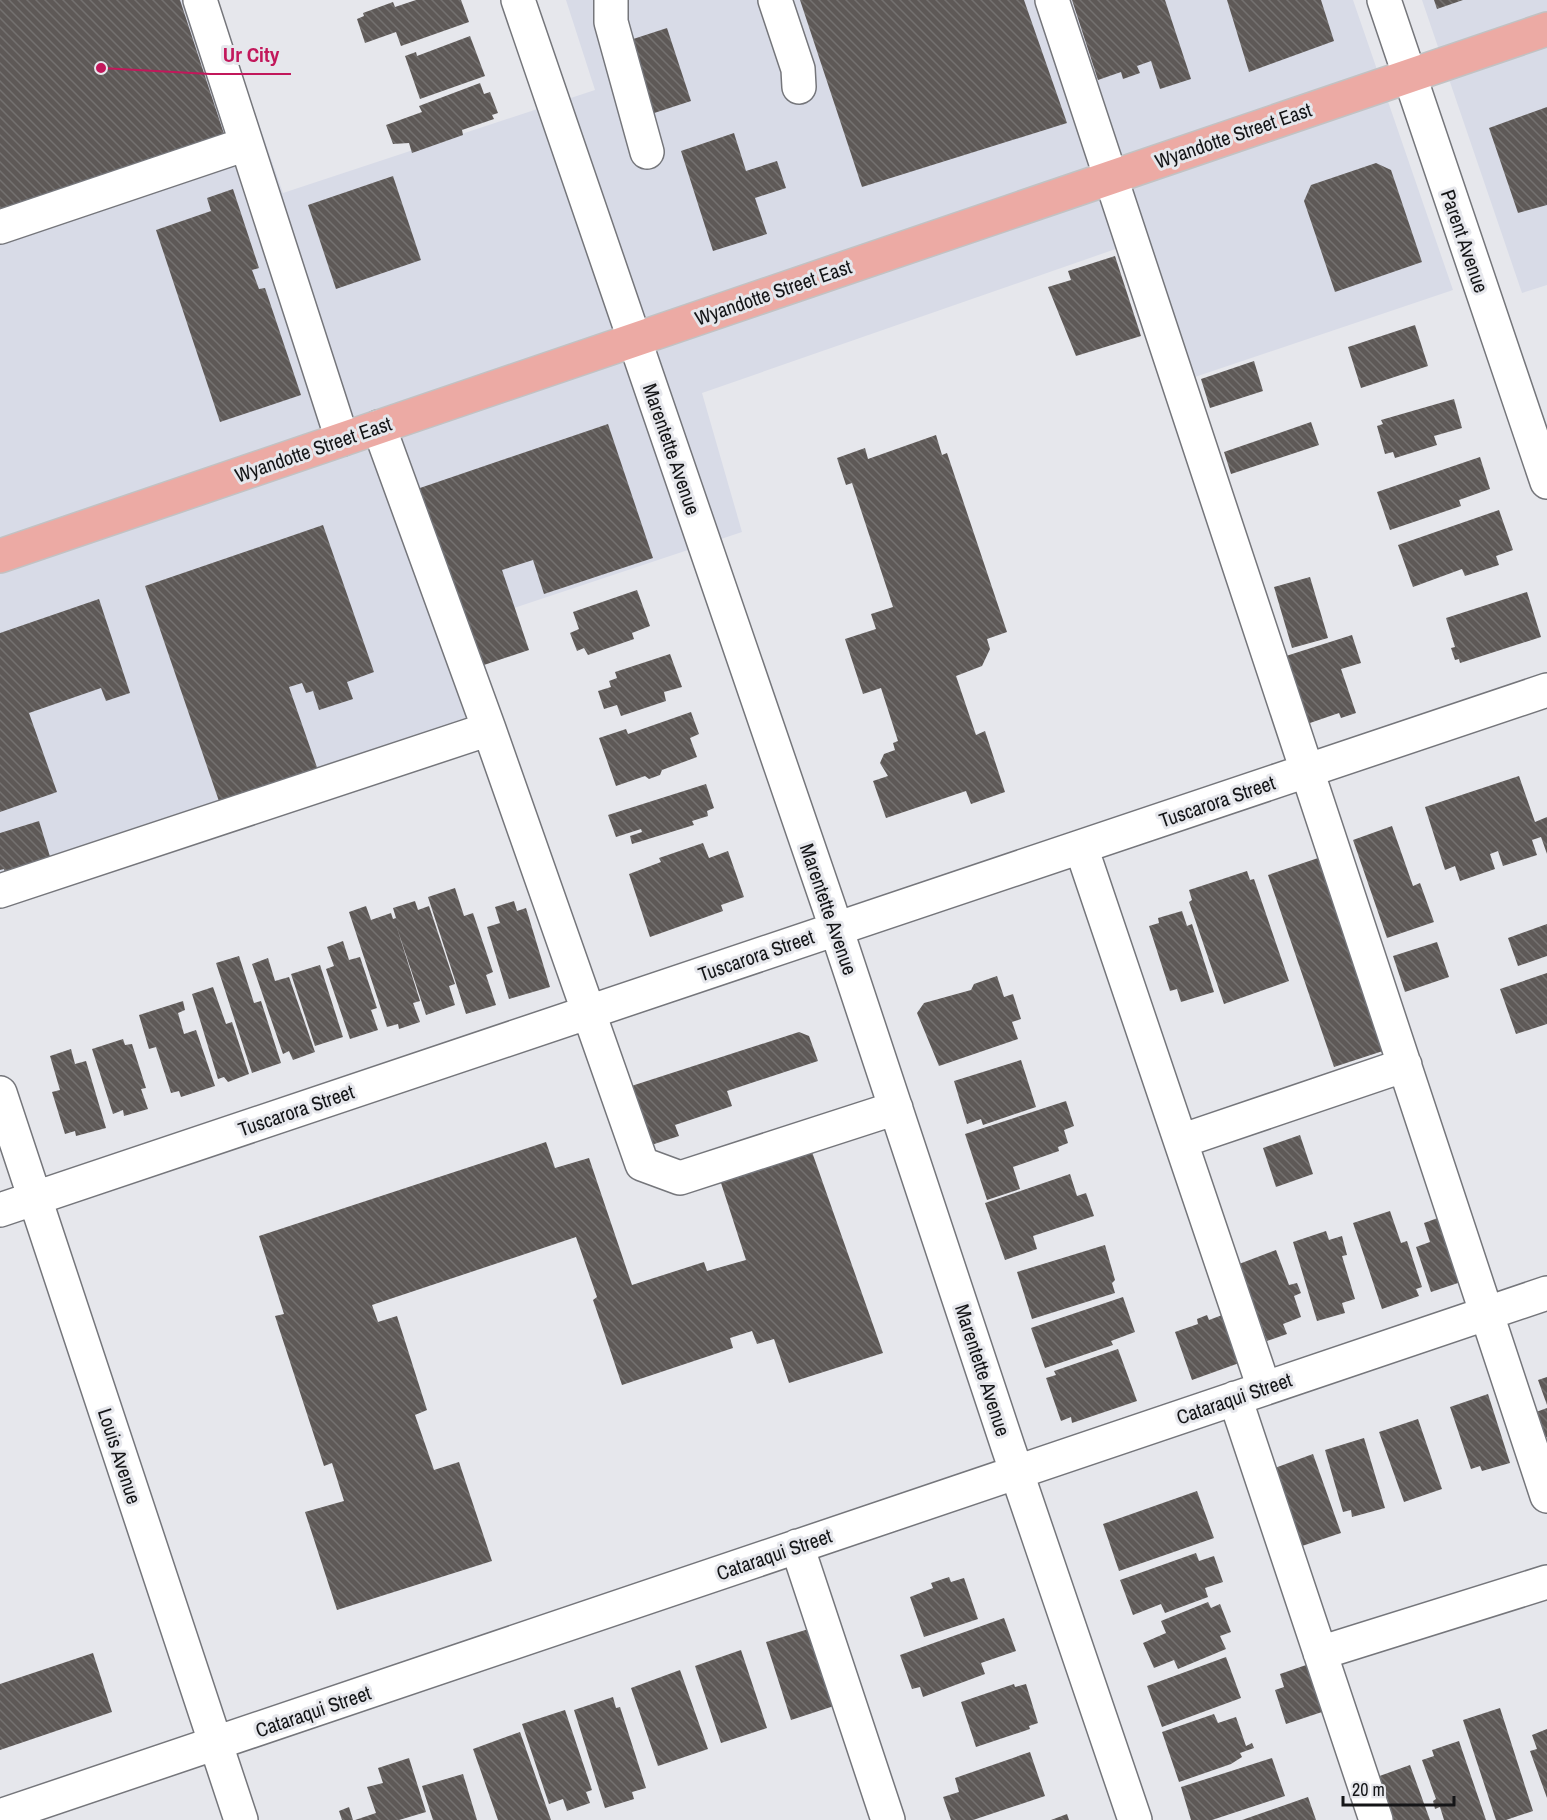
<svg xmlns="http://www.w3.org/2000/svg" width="1547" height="1820" font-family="'Archivo Narrow',sans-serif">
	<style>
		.built { fill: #d8dbe7 }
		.building { fill: url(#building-back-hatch) }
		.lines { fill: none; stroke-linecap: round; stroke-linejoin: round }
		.minor-casing { stroke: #75767b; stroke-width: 36 }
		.major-casing { stroke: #c2c2c3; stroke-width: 36 }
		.minor { stroke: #fff; stroke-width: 33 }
		.major { stroke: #ecaaa4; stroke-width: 33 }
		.labels { text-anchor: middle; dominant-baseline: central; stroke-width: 6; stroke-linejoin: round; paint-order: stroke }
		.street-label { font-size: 20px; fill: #141517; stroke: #e6e7ec }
		.leader { fill: none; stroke: #c2185b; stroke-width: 2 }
		.callout-dot { fill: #c2185b; stroke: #e6e7ec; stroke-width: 2 }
		.callout-label { font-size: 21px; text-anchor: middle; font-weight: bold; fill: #c2185b; stroke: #e6e7ec; stroke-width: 6; stroke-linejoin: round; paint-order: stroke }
	</style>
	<defs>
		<pattern id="building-back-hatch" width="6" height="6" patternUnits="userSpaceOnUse" patternTransform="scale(1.5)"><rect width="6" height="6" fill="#5e5957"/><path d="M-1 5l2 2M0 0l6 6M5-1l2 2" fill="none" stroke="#747170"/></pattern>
	</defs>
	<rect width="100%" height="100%" fill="#e6e7ec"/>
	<!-- built -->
	<path class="built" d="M0,0h216l67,193 312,-103 -29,-90h787l100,290 -276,93 -47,-139 -428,149 40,139 -279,93 38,114 -501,170z
		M1422,0h125v285l-25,8z"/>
	<!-- building -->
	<path class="building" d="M0,0h180l45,137 -225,84z
		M416,0h45l8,22 -68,24 -5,-14 -31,11 -8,-24 7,-3 -1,-3 30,-11 2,5z
		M800,0h224l43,123 -205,64z
		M1072,0h93l26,79 -31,10 -9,-28 -14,5 3,7 -17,6 -2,-7 -23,8z
		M1227,0h94l13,41 -85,31z
		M1434,0h29l-26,9z
		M667,28l24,73 -46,15 -24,-73z
		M470,36l15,40 -65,23 -15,-43 11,-4 1,4z
		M480,83l4,11 6,-2 8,21 -6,2 2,4 -32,11 1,5 -51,18 -3,-10 -16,1 -7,-19 36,-13 -3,-6z
		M1547,107v98l-29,8 -29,-85z
		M734,133l12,38 31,-10 9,27 -31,10 12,36 -54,17 -32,-100z
		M1376,163l15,7 31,92 -87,30 -31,-91 7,-16z
		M393,176l28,84 -85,29 -28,-84z
		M233,189l26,79 -7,2 7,19 6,-1 36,107 -81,27 -64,-192 55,-19 -4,-13z
		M1115,256l26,80 -65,20 -28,-69 23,-7 -3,-9z
		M1415,325l13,41 -67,22 -13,-41z
		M1254,361l9,30 -53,17 -9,-29z
		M1454,399l8,29 -28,8 3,9 -42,13 -2,-6 -8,2 -8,-28 6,-2 -2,-4z
		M1311,422l8,23 -88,29 -7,-22z
		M608,424l45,134 -109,36 -11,-34 -31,10 27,80 -48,16 -64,-177z
		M936,435l6,20 5,-2 60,179 -20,7 3,10 -8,17 -26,10 20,59 9,-4 20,61 -34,12 -5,-13 -80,27 -13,-37 15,-5 -8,-13 4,-9 11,-4 -2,-7 5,-2 -17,-53 -18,6 -18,-55 31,-10 -5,-15 22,-7 -41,-124 -6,2 -9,-27 28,-10 3,11z
		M1480,457l10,32 -31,11 2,6 -71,24 -13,-38z
		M1499,510l14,40 -17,6 3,9 -34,11 -3,-7 -49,18 -15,-42z
		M323,525l51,147 -27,10 6,17 -34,11 -6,-19 -7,2 -4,-10 -13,4 31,89 -98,34 -77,-224z
		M1310,577l18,61 -36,10 -18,-61z
		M637,590l13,36 -18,7 2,6 -46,16 -4,-7 -7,3 -7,-18 9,-4 -6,-17z
		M1527,592l14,45 -81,26 -1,-4 -4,1 -4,-12 4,-1 -9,-29z
		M99,599l31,94 -24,8 -5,-13 -72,25 28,79 -57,20v-179z
		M1352,635l9,28 -20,6 15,44 -15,5 -2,-5 -32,11 -21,-68z
		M670,654l12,33 -18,5 2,9 -45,15 -4,-11 -13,4 -6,-18 13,-4 -2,-6 8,-3 -2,-6z
		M691,712l8,22 -9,4 7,19 -35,13 -2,5 -11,4 -4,-3 -29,10 -17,-48 27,-9 2,5z
		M1519,776l16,46 12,-5v37l-6,-17 -9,3 5,15 -34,11 -5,-15 -8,3 5,15 -35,12 -5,-15 -10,4 -20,-63z
		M706,784l8,24 -7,3 1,5 -16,5 2,4 -62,19 -2,-8 12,-4 -1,-3 -25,8 -8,-22z
		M39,821l13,42 -46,14 -2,-8 -4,1v-37z
		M1392,826l21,60 7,-3 14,39 -47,16 -34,-98z
		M703,843l6,15 19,-7 16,46 -23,8 2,6 -73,26 -21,-63 32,-12 -2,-4z
		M1324,856l65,193 -55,18 -66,-192z
		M1247,871l3,9 4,-1 35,102 -65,23 -35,-102 3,-2 -3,-10z
		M455,888l9,28 9,-3 20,59 -7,3 10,30 -30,9 -38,-117z
		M415,901l3,9 11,-4 26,78 -6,2 6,19 -29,10 -30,-90 24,76 -7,2 7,19 -21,7 -1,-5 -11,3 -38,-115 17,-6 5,14 20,-7 2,6 3,-1 -3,-10z
		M514,901l3,10 9,-3 24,79 -41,12 -22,-72 13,-4 -5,-16z
		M1182,911l5,15 5,-2 22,68 -33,10 -4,-13 -7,2 -21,-65 10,-3 -1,-5z
		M1547,924v32l-29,10 -10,-28z
		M343,941l6,19 11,-3 17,51 -6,2 7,20 -28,9 -24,-70 8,-3 -7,-19z
		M1437,942l12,35 -44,15 -12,-36z
		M239,956l15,47 7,-2 20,62 -29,10 -36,-110z
		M268,958l7,23 14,-4 26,75 -22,8 -4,-9 -6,3 -31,-90z
		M320,965l23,72 -28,9 -24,-72z
		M1547,973v51l-31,10 -16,-45z
		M997,976l7,21 9,-3 8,25 -9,3 6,17 -79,27 -22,-53 7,-10 47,-13 3,-6z
		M213,987l13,37 6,-2 17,52 -21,8 -4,-5 -6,2 -26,-85z
		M183,1001l2,9 -7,3 6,21 12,-4 19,56 -34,11 -2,-6 -8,2 -15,-46 -7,2 -10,-34z
		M799,1032l10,4 9,25 -91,30 5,15 -57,19 4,11 -37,12 -23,-58z
		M123,1039l2,6 7,-1 14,44 -5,1 7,20 -24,7 -1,-6 -10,4 -21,-65z
		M71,1049l4,15 11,-3 20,67 -30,8 -1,-5 -10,3 -13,-42 8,-2 -10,-34z
		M1021,1060l15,47 -53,18 -2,-6 -14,5 -13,-43z
		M1066,1101l8,25 -10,4 4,13 -10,4 1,4 -46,16 7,22 -33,11 -22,-66z
		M1300,1135l13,39 -37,13 -13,-39z
		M546,1142l9,26 34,-10 43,127 72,-23 3,9 39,-11 -25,-77 91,-31 71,201 -94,30 -15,-44 -17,5 -5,-13 -22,7 3,10 -111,37 -29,-85 4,-3 -21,-60 -204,68 6,17 19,-6 30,94 -12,5 19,55 25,-8 33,99 -155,49 -32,-98 39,-11 -12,-38 -8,3 -49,-150 9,-2 -25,-78z
		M1070,1174l7,22 9,-3 8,23 -61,20 4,13 -32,11 -20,-57z
		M1390,1211l11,32 6,-2 15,46 -6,2 3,7 -37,13 -29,-86z
		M1446,1215l21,65 -36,12 -15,-45 14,-5 -6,-19z
		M1326,1231l3,9 13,-4 5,19 -5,1 13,43 -13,4 3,10 -28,8 -24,-79z
		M1105,1245l10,35 -3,3 3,10 -83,26 -15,-47z
		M1276,1250l13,35 8,-2 4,10 -7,3 7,21 -18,7 4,10 -20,7 -28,-77z
		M1123,1297l12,35 -24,9 2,4 -68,23 -14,-40z
		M1225,1314l17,48 -50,18 -17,-48 23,-8 -1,-5 10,-4 2,5z
		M1118,1349l19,52 -65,22 -1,-6 -10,4 -15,-43 10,-3 -2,-4z
		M1547,1377v28l-9,-25z
		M1488,1394l22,69 -28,8 -2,-5 -9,3 -21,-62z
		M1547,1408v29l-2,1 -9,-26z
		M1418,1419l24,70 -38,13 -25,-70z
		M1364,1438l21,70 -33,9 -1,-7 -8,2 -18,-62z
		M1313,1454l28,79 -45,15 -27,-78z
		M1197,1491l17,47 -95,33 -16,-47z
		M1196,1553l3,8 15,-5 9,26 -18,6 3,9 -43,16 -4,-9 -28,11 -13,-35z
		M949,1577l2,5 13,-4 14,41 -54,18 -14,-40 23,-9 -2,-5z
		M1208,1602l3,6 9,-4 11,28 -11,4 6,13 -48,20 -4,-9 -20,8 -11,-25 23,-10 -5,-12z
		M1004,1618l12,33 -35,12 4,11 -62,23 -3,-10 -8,2 -12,-34z
		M812,1628l25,77 -46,15 -25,-78z
		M741,1650l26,78 -46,15 -26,-77z
		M93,1653l19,59 -112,38v-66z
		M1226,1657l15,41 -79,29 -15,-41z
		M1309,1664l16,47 -39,13 -11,-34 9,-3 -4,-13z
		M680,1670l28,79 -50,17 -27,-78z
		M1014,1684l1,3 11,-3 12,39 -9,3 1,3 -54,18 -15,-45z
		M613,1697l3,11 4,-1 26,81 -14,4 2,7 -29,9 -31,-98z
		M1500,1708l33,103 -27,9h-10l-33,-100z
		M565,1710l27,80 -6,2 4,11 -23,8 -4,-12 -14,5 -27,-80z
		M1214,1714l4,9 18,-6 10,29 6,-3 2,5 -14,5 2,4 -11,7 -52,18 -17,-50z
		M1547,1729v69l-17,-47 7,-2 -5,-14z
		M520,1732l31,88h-53l-25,-71z
		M1459,1741l27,79h-42l-4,-13 -5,2 -2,-8 3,-2 -14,-39 12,-4 -2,-6z
		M1030,1752l15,44 -72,24h-22l-8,-23 16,-5 -4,-14z
		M409,1758l17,54 -27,8h-44l21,-7 -9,-26 16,-4 -5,-15z
		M1272,1758l13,38 -73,24h-21l-10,-33z
		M1410,1765l20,55h-44l-12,-42z
		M463,1774l14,46h-44l-11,-34z
		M1308,1797l8,23h-74z
		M349,1807l4,13h-11l-3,-9z
		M1067,1814l2,6h-18z"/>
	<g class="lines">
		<!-- minor casing -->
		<g class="minor-casing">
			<path id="minor" d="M200,0l142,439
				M518,0l311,907 179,540 127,373
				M611,0v22l36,130
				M775,0l23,69 1,18
				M1052,0l495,1496
				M1384,0l163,482
				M0,227l246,-83
				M379,427l110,302 153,435 38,14 216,-70
				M1081,847l183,541
				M0,891l489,-162
				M0,1093l241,727
				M1181,1141l224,-76
				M0,1210l1547,-520
				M1235,1398l141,422
				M797,1546l91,274
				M1320,1653l227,-71
				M0,1816l1547,-523"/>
		</g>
		<!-- major casing -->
		<g class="major-casing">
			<path id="major" d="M0,556l1547,-527"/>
		</g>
		<!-- minor -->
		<use href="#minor" class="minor"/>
		<!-- major -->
		<use href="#major" class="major"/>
	</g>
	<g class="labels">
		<!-- street labels -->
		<g class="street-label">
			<text transform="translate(1233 135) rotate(-19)">Wyandotte Street East</text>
			<text transform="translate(1465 241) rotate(71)">Parent Avenue</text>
			<text transform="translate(773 292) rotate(-19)">Wyandotte Street East</text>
			<text transform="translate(313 449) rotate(-19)">Wyandotte Street East</text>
			<text transform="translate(672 449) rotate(71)">Marentette Avenue</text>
			<text transform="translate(1217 801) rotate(-19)">Tuscarora Street</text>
			<text transform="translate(829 909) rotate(71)">Marentette Avenue</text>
			<text transform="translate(756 955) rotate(-19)">Tuscarora Street</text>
			<text transform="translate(296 1110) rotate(-19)">Tuscarora Street</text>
			<text transform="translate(983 1370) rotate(72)">Marentette Avenue</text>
			<text transform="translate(1234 1398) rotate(-19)">Cataraqui Street</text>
			<text transform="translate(120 1456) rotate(72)">Louis Avenue</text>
			<text transform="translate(774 1554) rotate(-19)">Cataraqui Street</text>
			<text transform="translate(313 1711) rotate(-19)">Cataraqui Street</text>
		</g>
	</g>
	<!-- callouts -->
	<path class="leader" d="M101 68L210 74H291"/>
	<circle class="callout-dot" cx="101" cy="68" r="6"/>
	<g class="callout-label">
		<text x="251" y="62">Ur City</text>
	</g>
	<!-- scale -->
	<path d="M1343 1796v9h111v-9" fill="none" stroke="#141517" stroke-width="3"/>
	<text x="1352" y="1796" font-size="18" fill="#141517" stroke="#e6e7ec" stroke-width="4.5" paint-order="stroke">20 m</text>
</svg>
